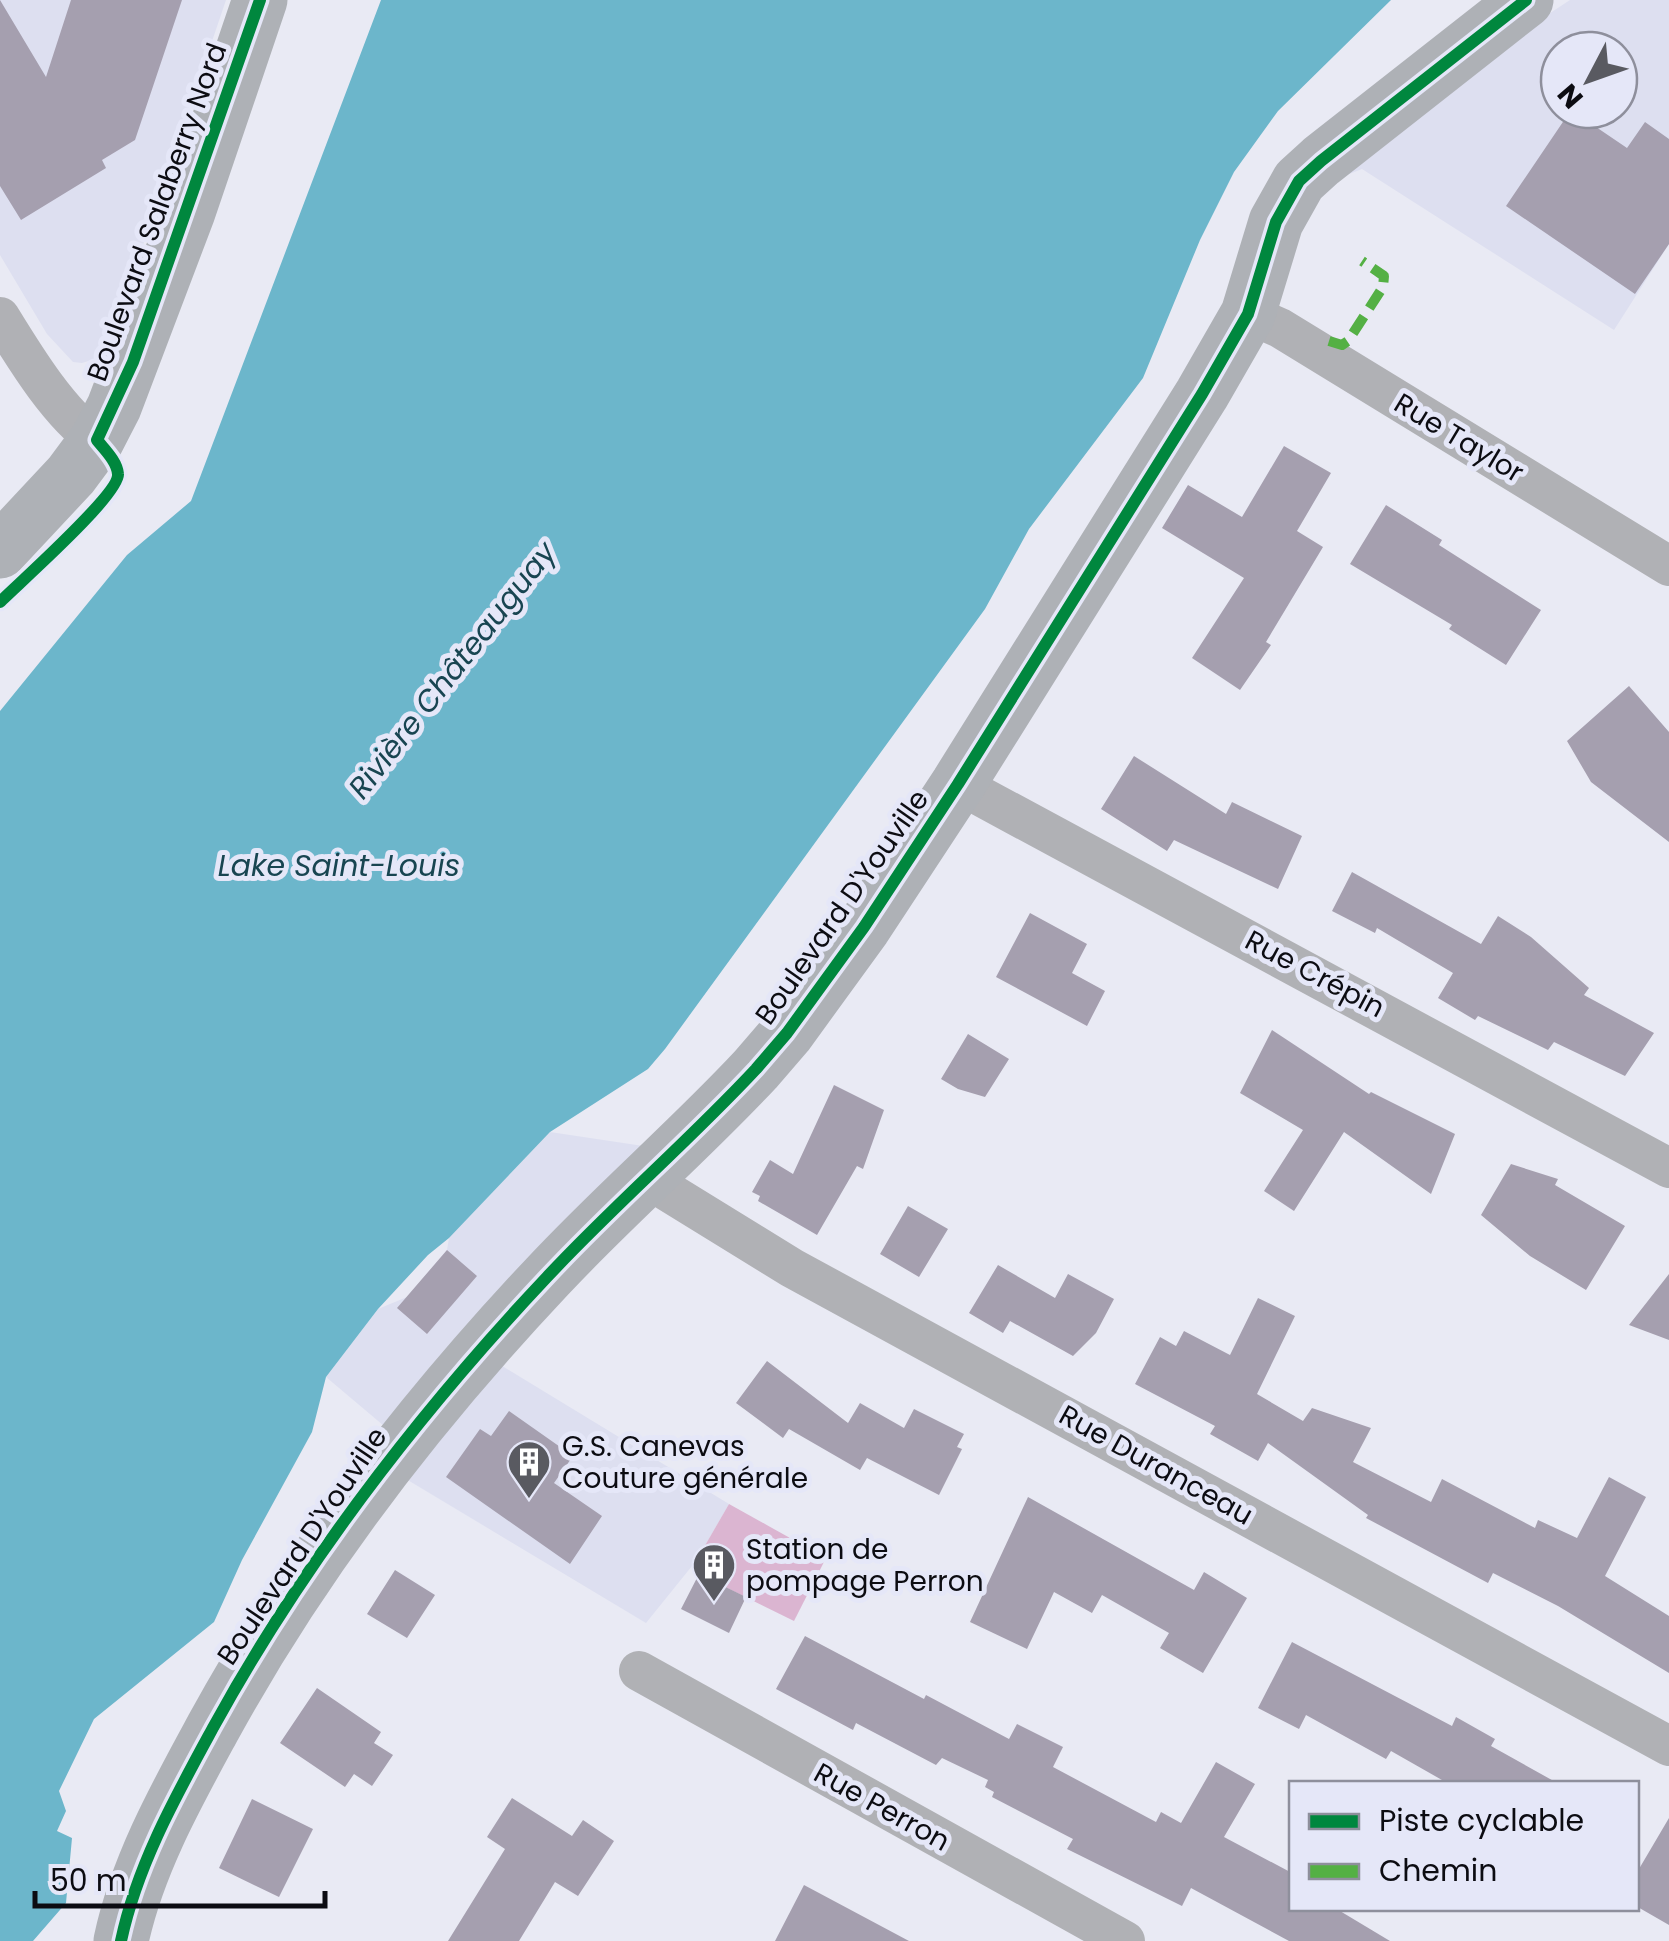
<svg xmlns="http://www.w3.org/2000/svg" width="1669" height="1941" font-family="Poppins,sans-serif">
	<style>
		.built { fill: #dddff0; fill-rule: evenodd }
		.forest { fill: #dbb5d1 }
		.water { fill: #6cb6cb }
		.building { fill: #a59faf }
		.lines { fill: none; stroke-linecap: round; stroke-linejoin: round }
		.street { stroke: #b0b1b5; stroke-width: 40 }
		.secondary { stroke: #aeb1b6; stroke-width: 55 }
		.quiet { stroke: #54b044; stroke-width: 10; stroke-dasharray: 20 10; stroke-linecap: butt }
		.cycleway-casing { stroke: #e5e7f8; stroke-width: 19 }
		.cycleway { stroke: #00873e; stroke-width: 12 }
		.labels { text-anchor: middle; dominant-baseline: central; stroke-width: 10; stroke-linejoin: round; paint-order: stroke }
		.street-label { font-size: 28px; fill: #0c0c12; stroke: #e5e7f8 }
		.poi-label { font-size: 28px; fill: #0c0c12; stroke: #e5e7f8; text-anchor: start }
		.water-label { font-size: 30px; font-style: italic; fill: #184551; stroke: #e5e7f8 }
	</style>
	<rect width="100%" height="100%" fill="#e9eaf4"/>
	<!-- built -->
	<path class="built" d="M0,0h226l-119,351 -6,6 -19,6 -9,-1 -26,-28 -47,-79z
		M1570,0h99v244l-55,86 -252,-161 -38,15 161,-128zM1559,50h60v60h-60z
		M550,1132l100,15 -260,284 -64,-54 52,-68 29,-12 40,-47 2,-12z
		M494,1361l235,143 -33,57 -50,62 -245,-147z"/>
	<!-- forest -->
	<path class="forest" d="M729,1504l97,54 -32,63 -95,-47 -3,-13z"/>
	<!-- water -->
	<path class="water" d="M381,0h1010l-113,111 -44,61 -34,68 -57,138 -114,151 -44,80 -320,440 -17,20 -98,63 -101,106 -21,17 -50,54 -52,68 -14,55 -70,128 -28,62 -120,97 -35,72 7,20 -9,20 15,7 -6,65 -33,38h-33v-1230l127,-156 64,-54z"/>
	<!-- building -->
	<path class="building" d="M0,0l46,77 25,-77h111l-47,140 -33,20 4,8 -85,52 -21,-34z
		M1571,110l56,38 18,-26 24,17v105l-34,50 -129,-88z
		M1284,446l47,27 -34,58 26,16 -57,95 5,3 -31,45 -48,-32 52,-80 -82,-50 26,-43 54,32z
		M1386,505l56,35 -3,5 102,65 -35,55 -57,-36 3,-4 -102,-61z
		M1629,686l40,46v110l-78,-60 -24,-41z
		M1134,756l92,58 6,-12 70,34 -24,53 -104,-49 -7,11 -66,-42z
		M1352,872l129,72 17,-28 33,21 58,51 -5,7 70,38 -29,43 -71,-34 -6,8 -70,-34 -3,4 -37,-22 15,-25 -76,-45 -2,5 -43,-22z
		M1030,913l57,31 -15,29 33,18 -18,35 -91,-49z
		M1272,1030l97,64 2,-2 84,42 -24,60 -87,-62 -50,79 -30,-20 39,-61 -63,-37z
		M968,1034l41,25 -24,38 -27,-8 -17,-10z
		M834,1085l50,25 -21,59 -6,-3 -40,69 -59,-34 2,-5 -8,-4 18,-32 23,14z
		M1511,1164l47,15 -3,6 70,41 -39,64 -56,-34 -49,-41z
		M908,1206l40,23 -29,48 -39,-23z
		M447,1250l30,26 -50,58 -30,-26z
		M998,1265l57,33 13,-24 46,25 -18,34 -23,23 -63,-35 -7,12 -34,-20z
		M1669,1274v66l-40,-15z
		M1258,1298l37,18 -38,78 46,27 9,-13 59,20 -18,34 78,40 11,-23 93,49 3,-8 39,18 32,-61 37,20 -41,79 64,40v57l-111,-67 -65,-33 -5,10 -122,-65 2,-3 -100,-72 -10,18 -48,-27 5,-8 -80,-42 25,-47 16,9 8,-15 46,24z
		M767,1361l81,62 12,-20 44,25 10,-19 50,25 -7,13 5,2 -23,46 -72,-37 -7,12 -71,-41 -6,9 -47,-35z
		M509,1411l64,45 -19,27 48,33 -32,48 -124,-87 34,-48 11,7z
		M1028,1497l166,93 10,-18 43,26 -44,75 -43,-25 9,-15 -67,-38 -10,18 -38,-21 -27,57 -57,-27z
		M395,1570l40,25 -28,43 -40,-24z
		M699,1574l47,23 -17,36 -48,-24z
		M805,1636l119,63 2,-4 83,44 8,-15 46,23 -10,20 103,55 5,-10 20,11 35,-61 39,22 -31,53 68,36v35h43l55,33h-101l-98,-53 -9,18 -115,-57 6,-10 -81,-42 2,-5 -9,-5 3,-7 -46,-22 -6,7 -80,-42 -3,7 -77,-41z
		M1292,1642l160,84 4,-9 39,22 -4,7 68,38h-110l-58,-33 -5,8 -80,-44 -7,14 -41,-21z
		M317,1688l64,44 -7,11 19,12 -21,31 -18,-12 -9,13 -65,-44z
		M512,1798l60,38 11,-16 31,21 -36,55 -23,-14 -36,59h-71l57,-92 -18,-12z
		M252,1799l61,30 -34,68 -60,-29z
		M1669,1818v107l-33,-19v-32z
		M804,1885l105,56h-134z"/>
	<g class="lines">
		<!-- street -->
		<path class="street" d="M1248,314l32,14 389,238
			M0,317c24,39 59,97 97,123
			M958,784l711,384
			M650,1173l17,18 125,77 877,478
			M639,1671l486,270"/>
		<!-- secondary -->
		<path class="secondary" d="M0,551l71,-76 26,-35 17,-33 74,-195 72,-212
			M121,1941c16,-76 56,-147 93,-215 90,-164 205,-313 333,-449 67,-72 142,-136 209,-208l31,-36 77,-106 94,-143 244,-390 46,-80 28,-92 23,-41 22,-20 205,-161"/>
		<!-- quiet -->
		<path class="quiet" d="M1329,341l13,4 6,-4 35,-54 1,-11 -22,-15"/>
		<!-- cycleway casing -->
		<g class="cycleway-casing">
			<path id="cycleway" d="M0,602c19,-19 120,-108 118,-128 -1,-13 -14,-25 -21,-34l36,-78 127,-362
				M121,1941c16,-76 56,-147 93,-215 90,-164 205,-313 333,-449 67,-72 142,-136 209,-208l31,-36 77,-106 94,-143 244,-390 46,-80 28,-92 23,-41 22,-20 205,-161"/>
		</g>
		<!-- cycleway -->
		<use href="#cycleway" class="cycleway"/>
	</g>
	<!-- icons -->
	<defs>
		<g id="building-pin" transform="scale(2.25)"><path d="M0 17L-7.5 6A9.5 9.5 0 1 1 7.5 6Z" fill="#595a61" stroke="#e5e7f8"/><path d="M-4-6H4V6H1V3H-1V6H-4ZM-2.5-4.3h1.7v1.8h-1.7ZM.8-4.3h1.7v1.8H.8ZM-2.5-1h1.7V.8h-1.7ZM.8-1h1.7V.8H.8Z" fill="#fff"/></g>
	</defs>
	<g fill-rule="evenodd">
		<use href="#building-pin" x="529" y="1462"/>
		<use href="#building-pin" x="714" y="1565"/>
	</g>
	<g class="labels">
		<!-- street labels -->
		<g class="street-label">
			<text transform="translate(157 212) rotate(-70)">Boulevard Salaberry Nord</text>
			<text transform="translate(1459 438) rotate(31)">Rue Taylor</text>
			<text transform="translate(842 907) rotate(-55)">Boulevard D'Youville</text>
			<text transform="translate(1315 974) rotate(28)">Rue Crépin</text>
			<text transform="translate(1156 1465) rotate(29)">Rue Duranceau</text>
			<text transform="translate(302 1546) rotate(-56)">Boulevard D'Youville</text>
			<text transform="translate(882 1807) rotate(29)">Rue Perron</text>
		</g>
		<!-- poi labels -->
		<g class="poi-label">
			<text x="562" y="1446">G.S. Canevas<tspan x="562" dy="32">Couture générale</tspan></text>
			<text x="746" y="1549">Station de<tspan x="746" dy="32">pompage Perron</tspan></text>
		</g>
		<!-- water labels -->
		<g class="water-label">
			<text transform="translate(452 670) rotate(-52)">Rivière Châteauguay</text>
			<text x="339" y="865">Lake Saint-Louis</text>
		</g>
	</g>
	<!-- legend -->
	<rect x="1289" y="1781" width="350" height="130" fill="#e5e7f8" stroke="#8e8f9c" stroke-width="2.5"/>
	<rect x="1309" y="1814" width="50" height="15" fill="#00873e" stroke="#8e8f9c" stroke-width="2.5"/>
	<text x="1379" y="1831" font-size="30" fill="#0c0c12">Piste cyclable</text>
	<rect x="1309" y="1864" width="50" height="15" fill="#54b044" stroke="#8e8f9c" stroke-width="2.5"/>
	<text x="1379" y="1881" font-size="30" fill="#0c0c12">Chemin</text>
	<!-- north arrow -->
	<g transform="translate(1589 80) rotate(229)"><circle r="48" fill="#e5e7f8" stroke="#8e8f9c" stroke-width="2.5"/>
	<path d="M0-8L18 38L0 25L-18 38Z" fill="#595a61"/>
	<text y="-15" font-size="28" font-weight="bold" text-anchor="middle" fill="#0c0c12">N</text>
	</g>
	<!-- scale -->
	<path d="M35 1891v15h290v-15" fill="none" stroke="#0c0c12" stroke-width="5"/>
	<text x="50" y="1891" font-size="30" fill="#0c0c12" stroke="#e5e7f8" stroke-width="8" paint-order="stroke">50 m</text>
</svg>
